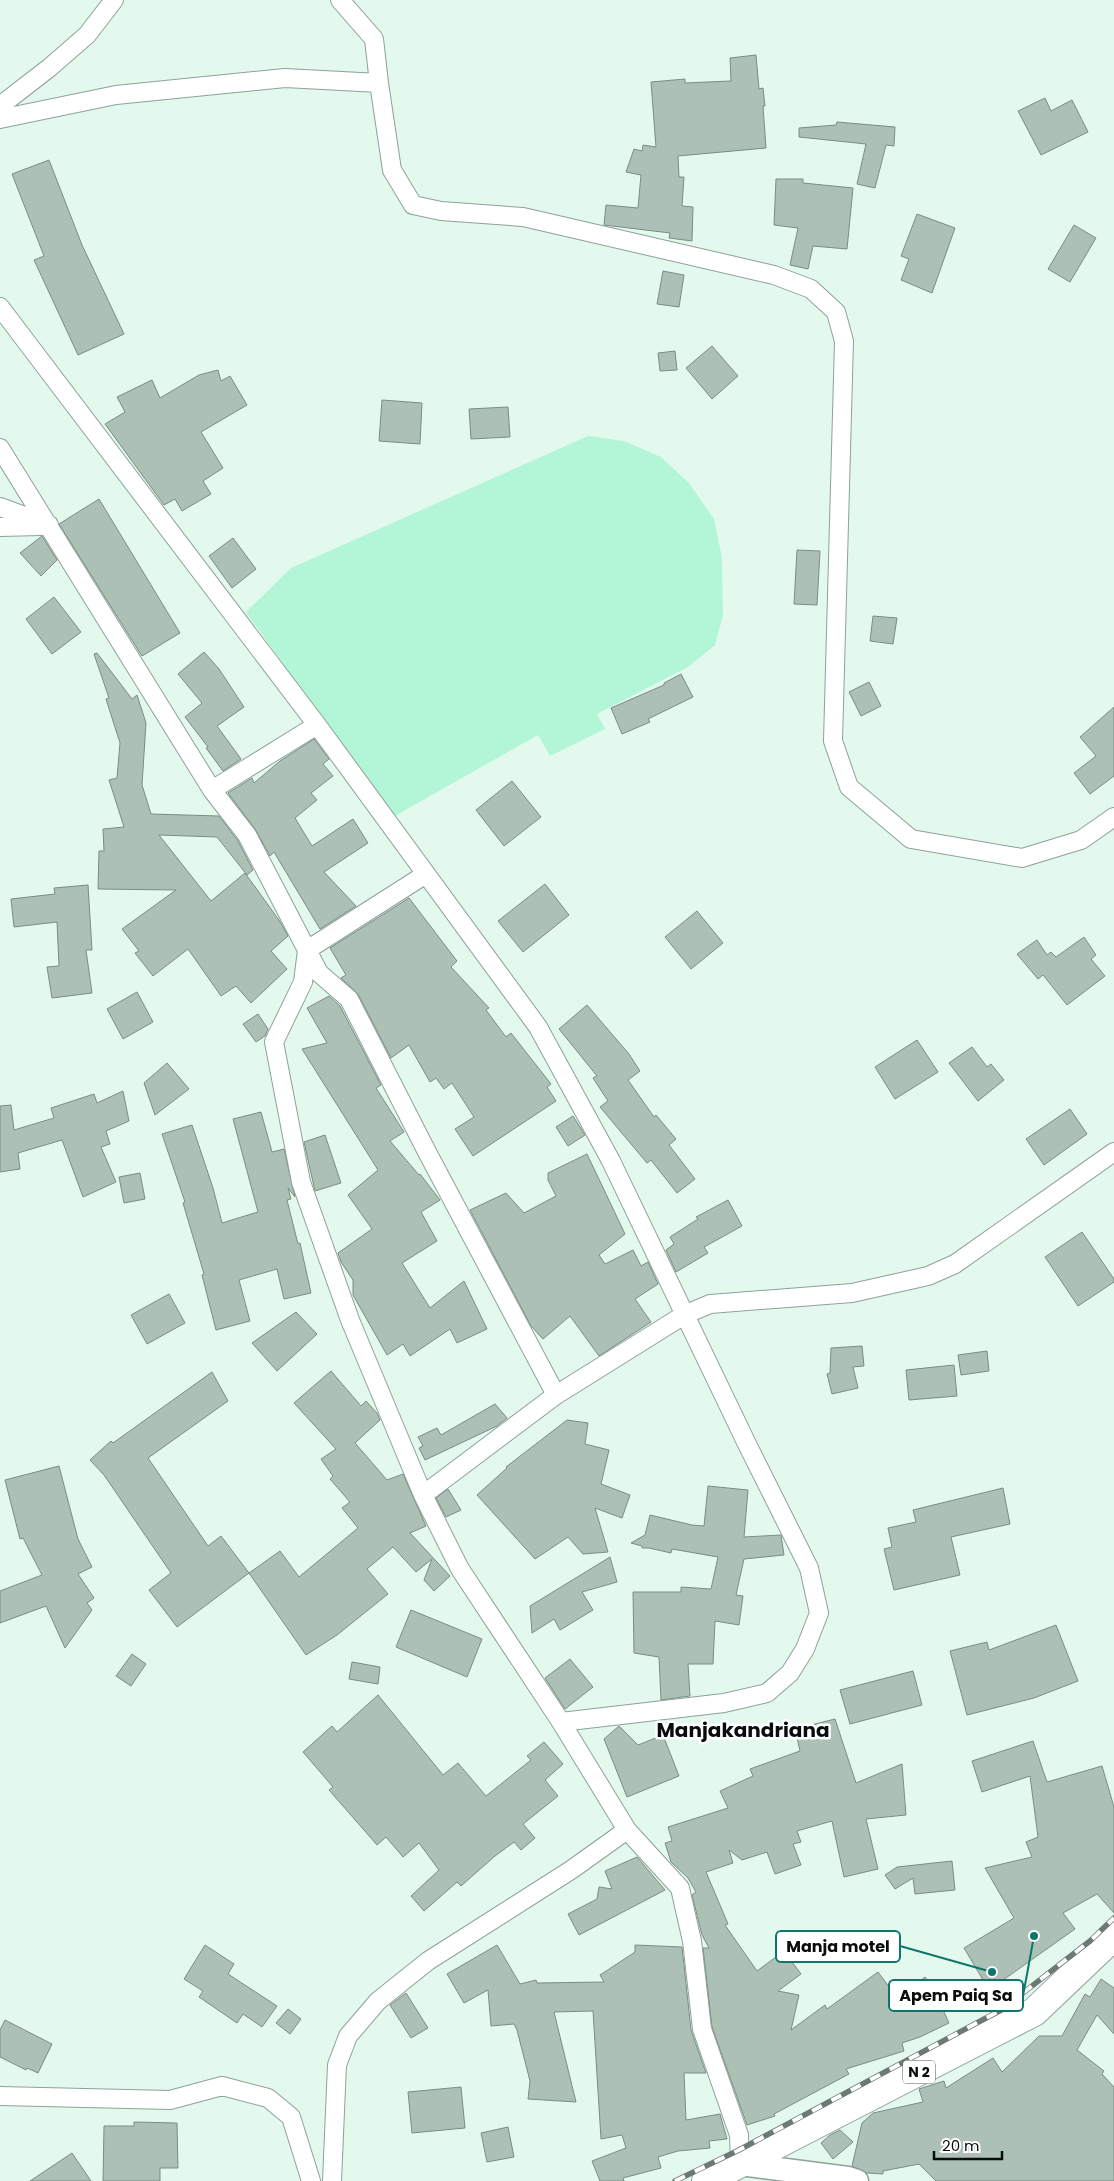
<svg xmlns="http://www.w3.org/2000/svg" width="1114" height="2181" font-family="Poppins,sans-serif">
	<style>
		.green { fill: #b2f6d7 }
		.building { fill: #acc0b6; stroke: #798d84 }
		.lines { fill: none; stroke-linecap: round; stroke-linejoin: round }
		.minor-casing { stroke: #8da298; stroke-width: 20 }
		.tertiary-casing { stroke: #8da298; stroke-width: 25 }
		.primary-casing { stroke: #8da298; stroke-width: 30 }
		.minor { stroke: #fff; stroke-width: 18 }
		.tertiary { stroke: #fff; stroke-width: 22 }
		.primary { stroke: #fff; stroke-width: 28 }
		.rail-casing { stroke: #6d7a74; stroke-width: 5.5 }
		.rail { stroke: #fff; stroke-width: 4; stroke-dasharray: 11; stroke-linecap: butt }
		.labels { text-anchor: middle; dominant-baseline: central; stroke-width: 5; stroke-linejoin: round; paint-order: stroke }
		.shield { fill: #fff; stroke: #515654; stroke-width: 1 }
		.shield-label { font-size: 14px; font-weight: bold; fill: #060d0a }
		.district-label { font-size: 20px; font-weight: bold; fill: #060d0a; stroke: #fff }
		.leader { fill: none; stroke: #0f766e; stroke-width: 2 }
		.callout-dot { fill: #0f766e; stroke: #fff; stroke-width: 2 }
		.callout { fill: #fff; stroke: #0f766e; stroke-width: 2 }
		.callout-label { font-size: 16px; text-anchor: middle; font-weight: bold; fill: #060d0a }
	</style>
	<rect width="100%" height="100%" fill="#e4f9ee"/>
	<!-- green -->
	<path class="green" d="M588,436l36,5 37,16 28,26 25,36 8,39 1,58 -8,29 -27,22 -91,47 8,15 -55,27 -12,-21 -145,82 -147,-205 45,-44z"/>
	<!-- building -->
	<path class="building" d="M756,55l3,34 4,-1 2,18h-2l3,42 -88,8 1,21h5l-2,29 11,1 -1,34 -23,-3 1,-5 -66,-8 2,-20 32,3 3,-33 -15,-3 8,-23 8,2 1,-6 13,2 -5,-65 34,-3v4l46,-2 -1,-23z
		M1045,98l6,13 21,-11 16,32 -47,23 -23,-44z
		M837,122l58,5 -1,19 -8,-1 -11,43 -18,-4 9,-40 -67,-7v-9l37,-3z
		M49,160l33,85 42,89 -46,21 -44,-95 10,-4 -32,-82z
		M776,179h27v4l50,5 -6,61 -34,-3 -5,23 -18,-4 8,-37 -24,-3z
		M917,214l38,14 -23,65 -31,-13 8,-21 -8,-3z
		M1074,225l22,13 -26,44 -22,-13z
		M663,271l21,4 -5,32 -22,-3z
		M712,346l26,30 -26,23 -26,-31z
		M675,351l2,19 -17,1 -2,-18z
		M218,370l3,11 9,-5 17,29 -46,27 22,36 -20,13 8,13 -29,17 -7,-12 -11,6 -59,-81 20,-12 -8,-15 35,-17 8,18 39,-23z
		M382,400l40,3 -2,41 -41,-3z
		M508,407l2,30 -39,2 -2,-30z
		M99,499l81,134 -38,23 -83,-132z
		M42,536l15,24 -16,16 -21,-23z
		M233,538l23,31 -24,19 -23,-32z
		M797,550l23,1 -3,54 -23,-1z
		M54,597l27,35 -29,22 -26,-35z
		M873,616l24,2 -4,26 -23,-3z
		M204,652l15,17 25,38 -27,19 24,33 -18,12 -17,-23 2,-1 -23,-30 17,-14 -24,-29z
		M97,653l35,46 5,-4 9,28 -4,62 9,29 68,2 19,25 15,29 -6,5 -30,-38 -58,-2 52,66 34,-28 34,47 9,16 -17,15 16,18 -36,34 -15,-17 -15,10 -33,-47 -35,27 -18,-23 4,-2 -17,-22 54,-39 -78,-1 1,-38h5l-1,-22 21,-2 -15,-47 8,-2 3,-35 -14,-44 3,-1 -15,-44z
		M681,674l12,23 -45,22 2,3 -28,12 -11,-26 53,-23v-2z
		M869,682l12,24 -20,10 -12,-24z
		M1114,707v69l-24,18 -16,-21 22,-17 -16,-19z
		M314,739l15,20 -6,5 10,12 -22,17 6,7 -22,18 17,28 41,-27 15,24 -44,29 32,34 -36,23 -46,-77 -4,4 -15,-27 -27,-36 24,-15 2,5 26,-22z
		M512,781l29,36 -37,29 -28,-36z
		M545,884l24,31 -46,37 -25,-31z
		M88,885l4,65h-6l6,43 -40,5 -5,-31 12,-1 -2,-44 -43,5 -3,-28 44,-5 -1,-6z
		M409,898l48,63 -6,6 38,41 -3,2 20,27 5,-4 40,51 -4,3 9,14 -83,55 -18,-27 19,-12 -22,-34 -8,6 -8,-11 -6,4 -21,-37 -18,13 -33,-64 -17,-16 5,-3 -16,-27z
		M697,911l26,32 -32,26 -26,-32z
		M1084,937l12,18 -5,4 14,17 -38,29 -24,-30 -5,4 -21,-25 20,-14 10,15 4,-3 5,5z
		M137,992l16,30 -30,17 -16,-30z
		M329,996l11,10 41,79 -5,3 28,44 -14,9 29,34 1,-1 20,26 -19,12 16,29 -35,22 28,45 34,-27 23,48 -30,14 -7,-14 -40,27 -7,-12 -16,11 -34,-60v-15l-12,-18 -3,-9 34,-24 -24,-34 30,-25 -76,-121 25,-6 -20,-35z
		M587,1005l42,49 11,17 -12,9 26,37 2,-2 20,24 -7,6 26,34 -18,14 -26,-33 -4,3 -47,-56 8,-6 -15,-23 4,-2 -38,-47z
		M258,1014l10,15 -3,7 -9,6 -13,-18z
		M917,1040l21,32 -43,27 -20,-32z
		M972,1047l15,20 4,-3 13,16 -26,21 -29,-38z
		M167,1063l22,26 -34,26 -11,-32z
		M123,1091l6,30 -23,10 4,13 -9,3 15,35 -33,15 -21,-57 -44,13 2,16 -20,3v-66l11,-1 3,25 40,-12 -3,-10 43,-14 3,9z
		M1070,1109l17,25 -43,31 -18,-26z
		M261,1112l11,40 12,-3 11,48 -7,-9 3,11 -4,1 11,44 2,-1 11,50 -27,6 -7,-30 -38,11 11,41 -34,9 -14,-55 2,-1 -21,-71 2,-1 -23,-68 30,-9 21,63 9,35 36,-11 -25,-93z
		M573,1116l12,19 -17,11 -12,-19z
		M325,1135l16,48 -26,8 -11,-49z
		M587,1154l38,80 -26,21 6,9 28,-14 8,16 7,-4 10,22 -23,15 16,23 -52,34 -29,-40 -27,23 -12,-13 -61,-116 36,-17 18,20 32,-17 -8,-16v-7z
		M140,1173l5,26 -21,4 -5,-26z
		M728,1200l14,26 -38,21 4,6 -32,19 -10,-22 8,-6 -4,-7 28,-18 -2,-2z
		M1082,1232l32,47v3l-36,24 -33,-49z
		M169,1294l16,29 -38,21 -16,-29z
		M296,1312l21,22 -40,37 -25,-28z
		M862,1346l2,20 -11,1 5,21 -26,6 -5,-20 3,-1 1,-25z
		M987,1351l2,20 -28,4 -3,-20z
		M954,1365l3,31 -48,4 -3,-30z
		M331,1371l30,35 5,-5 11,12 3,7 -25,23 32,37 16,-6 23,52 -16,7 40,43 -16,15 -10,-11 8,-21 -16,13 -23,-25 -26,22 21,25 -51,41 -31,20 -57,-82 31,-22 19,26 59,-49 -16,-20 8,-6 -20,-23 3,-3 -12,-17 15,-10 -42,-46z
		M212,1372l16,29 -80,57 60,88 13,-10 28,37 -72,54 -28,-37 22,-17 -67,-98 -14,-15 21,-19 2,2z
		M495,1404l12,14 -10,8 -72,34 -6,-12 4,-2 -5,-9 19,-9 4,7z
		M567,1420l21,3 -3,21 24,6 -8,34 29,11 -8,23 -27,-10 13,44 -25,2 -15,-17 -33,22 -58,-64 30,-27 -1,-1z
		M59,1466l19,73 14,28 -14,7 16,24 -7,5 5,7 -27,38 -19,-42 -46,17v-32l42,-16 -19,-37 -3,1 -15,-59z
		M708,1486l40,4 -4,47 37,-2 3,20 -40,4 -8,36 7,1 -4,29 -24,-4 -2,43h-25l2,32 -29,4 -2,-43 -25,-4 -1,-61h48v-5l30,2 7,-32 -46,-8 -1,4 -22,-5h-7v-2l-11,-3 14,-8 5,-20 42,10 12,1z
		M1003,1488l7,36 -59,13 9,38 -66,15 -10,-41 8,-2 -4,-19 28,-6 -3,-12z
		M448,1489l13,21 -15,7 -10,-19z
		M610,1557l7,25 -35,10 11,18 -33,20 -6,-11 -22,14 -2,-27z
		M411,1610l71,29 -15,38 -71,-30z
		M1056,1625l22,56 -44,17 -67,17 -17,-64 37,-9 2,8z
		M132,1654l14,10 -15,22 -15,-10z
		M570,1659l23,28 -28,22 -20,-31z
		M352,1662l28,5 -2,17 -29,-5z
		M913,1671l9,34 -72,19 -10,-34z
		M378,1695l65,80 15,-12 28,33 45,-36 -4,-4 17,-14 19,22 -18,16 13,16 -35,28 12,14 -14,12 -7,-8 -19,14 -34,30 -4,-4 -33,29 -13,-15 28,-26 -20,-27 -16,14 -17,-20 -9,8 -48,-55 4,-3 -30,-35 29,-26 5,6z
		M835,1719l21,64 46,-19 4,51 -40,4 12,50 -34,8 -12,-56 -35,10 4,11 -8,2 8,21 -26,9 -8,-22 -25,8 -13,-10 4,13 -27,9 22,52 -3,1 32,46 27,-20 17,23 -23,17 21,4 -8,35 34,-25 2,4 51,-37 20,27 27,-22 7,9 17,37 -29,14 -18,6 2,8 -58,18 3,5 -75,40 1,2 -28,9 -35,-98 -9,-79h6l-7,-13 -10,-40 4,-3 -8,-14 -17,-16 -6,-19 7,-2 -4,-14 60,-19 -8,-17 33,-15 -3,-7 50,-18 -5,-22z
		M619,1726l19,19 25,-10 16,41 -52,21 -23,-58z
		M1033,1741l14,41 55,-16 12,41v106l-17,-19 -34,19 12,16 -86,61 -25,-42 50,-30 -29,-50 47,-11 -6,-15 12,-5 -8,-61 -48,16 -10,-31z
		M637,1857l28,33 -86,45 -11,-21 29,-15 2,-12 13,2 -7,-18z
		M952,1861l3,29 -40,4 -2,-16 -18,11 -10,-14 12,-8z
		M205,1945l29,19 -6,10 49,32 -15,21 -19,-13 -6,9 -38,-26 4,-6 -19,-12z
		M497,1945l23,39 16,-4 1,3 67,-1 -4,-7 35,-23v-7l47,2 9,83 15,43h-22l2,47 34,-6 7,25 -18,2 1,7 -32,3 -20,6 3,11 -38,10 1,3h-24l-8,-20 34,-13 -4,-13 -21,4 -8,-128 -39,1 22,90 -48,-3 2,-18 -13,-51 -3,-6 -23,2 -3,-36 -24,13 -17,-29z
		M1101,1979l13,9v46l-17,-19 -20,35 27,21 -2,3 12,13v94h-178l-17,-17 -36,7v3l-16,-1 -15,-7 10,-43 11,-10 50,-11 -4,-13 25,-8 2,7 47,-30 9,14 37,-36h23l23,-42 5,3z
		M406,1993l22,35 -17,10 -21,-33z
		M288,2009l13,10 -11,15 -14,-11z
		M5,2020l47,24 -14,29 -11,-5 -1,2 -26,-13v-27z
		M461,2087l4,41 -53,5 -4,-41z
		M134,2122l43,1 1,45h-18v13h-57l1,-55h30z
		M508,2127l6,30 -27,5 -6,-29z
		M840,2130l13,12 -20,17 -12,-16 9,-8z
		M72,2153l19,28h-61z"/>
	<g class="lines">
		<!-- minor casing -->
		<g class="minor-casing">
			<path id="minor" d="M379,83l13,87 21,35 28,6 82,6 251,58 37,14 25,23 8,29 -11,400 16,46 62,52 111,19 59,-18 33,-23
				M0,106l49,-38 38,-33 27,-35
				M0,119l116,-24 169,-17 94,5 -5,-44 -34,-39
				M0,307l317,418 221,302 73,134 136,283 62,124 10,45 -14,36 -15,24 -23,20 -43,10 -163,19
				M0,448l212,342 35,45 60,115 -4,32 -29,60 27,140 49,138 73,175 37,74 101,153 66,108 -56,40 -143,91 -50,40 -30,35 -11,29 -5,116
				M0,507l49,18
				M0,527l41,-1
				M212,790l105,-65
				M556,1395l128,-80 26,-11 142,-11 76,-17 27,-12 159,-112
				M423,1495l133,-100 -130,-245 -77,-151 -30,-26 -12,-23 119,-76
				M627,1830l53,58 12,53 10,88 37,106 1,29
				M0,2096l170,4 52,-14 46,12 23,19 20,64"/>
		</g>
		<!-- tertiary casing -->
		<g class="tertiary-casing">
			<path id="tertiary" d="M740,2164l108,14 9,3"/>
		</g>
		<!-- primary casing -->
		<g class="primary-casing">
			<path id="primary" d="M706,2181l328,-169 80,-76"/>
		</g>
		<!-- minor -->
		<use href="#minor" class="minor"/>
		<!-- tertiary -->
		<use href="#tertiary" class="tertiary"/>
		<!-- primary -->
		<use href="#primary" class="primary"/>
		<!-- rail casing -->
		<g class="rail-casing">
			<path id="rail" d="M675,2181l64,-31 262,-140 89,-69 24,-23"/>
		</g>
		<!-- rail -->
		<use href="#rail" class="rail"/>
	</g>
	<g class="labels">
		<!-- shield labels -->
		<rect class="shield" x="903" y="2060.5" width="32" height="23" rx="4"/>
		<g class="shield-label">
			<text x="919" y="2072">N 2</text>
		</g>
		<!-- district labels -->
		<g class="district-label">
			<text x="743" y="1730">Manjakandriana</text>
		</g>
	</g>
	<!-- callouts -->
	<path class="leader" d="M992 1972L900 1946M1034 1936L1023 1996"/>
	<g class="callout-dot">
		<circle cx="992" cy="1972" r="5"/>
		<circle cx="1034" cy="1936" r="5"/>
	</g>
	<g class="callout">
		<rect x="776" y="1931" width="124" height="31" rx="5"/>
		<rect x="889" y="1980" width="134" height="31" rx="5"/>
	</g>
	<g class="callout-label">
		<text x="838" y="1952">Manja motel</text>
		<text x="956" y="2001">Apem Paiq Sa</text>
	</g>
	<!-- scale -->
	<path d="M934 2151v8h68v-8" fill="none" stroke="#060d0a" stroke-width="2.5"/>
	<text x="942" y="2151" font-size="15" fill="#060d0a" stroke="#ffffff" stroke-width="4" paint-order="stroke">20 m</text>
</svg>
